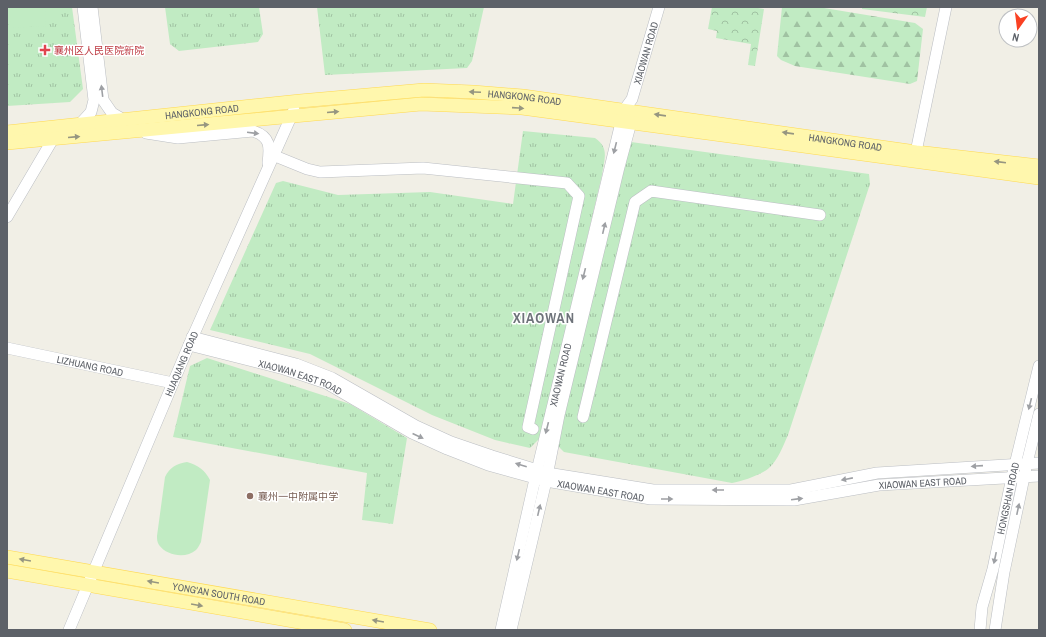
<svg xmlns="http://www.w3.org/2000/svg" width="1046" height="637" font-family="'Archivo Narrow','Noto Sans SC',sans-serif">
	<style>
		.grass { fill: url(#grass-tufts) }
		.forest { fill: url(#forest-firs) }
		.park { fill: url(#park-crowns) }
		.pitch { fill: #c1ebc3 }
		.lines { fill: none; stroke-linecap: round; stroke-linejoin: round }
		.minor-casing { stroke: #bbbec3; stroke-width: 12 }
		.major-casing { stroke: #ffd951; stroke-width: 14 }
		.minor { stroke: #fff; stroke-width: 11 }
		.major { stroke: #fff7ad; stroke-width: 13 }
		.oneway { fill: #9ea0a4 }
		.oneway2 { fill: #969680 }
		.health-dot { fill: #e0444e; stroke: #fff; stroke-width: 1.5 }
		.education-dot { fill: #8d6e63; stroke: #fff; stroke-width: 1.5 }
		.labels { text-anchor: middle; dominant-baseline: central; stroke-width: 3; stroke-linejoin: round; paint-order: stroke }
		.health-label { font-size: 10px; fill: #be3a42; stroke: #fff; text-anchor: start }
		.street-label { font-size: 10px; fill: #5d6168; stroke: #fff }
		.education-label { font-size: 10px; fill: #785e54; stroke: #fff; text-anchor: start }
		.district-label { font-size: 14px; font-weight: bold; letter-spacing: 1px; fill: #6e737a; stroke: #fff }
	</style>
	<defs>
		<pattern id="grass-tufts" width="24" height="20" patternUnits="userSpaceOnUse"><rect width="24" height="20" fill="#c1ebc3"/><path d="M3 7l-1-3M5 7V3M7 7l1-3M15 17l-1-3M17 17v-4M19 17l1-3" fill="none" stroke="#a0c2a2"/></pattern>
		<pattern id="forest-firs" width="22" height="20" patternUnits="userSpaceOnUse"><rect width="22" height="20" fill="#c1ebc3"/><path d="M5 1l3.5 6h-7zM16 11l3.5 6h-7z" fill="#a0c2a2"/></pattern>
		<pattern id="park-crowns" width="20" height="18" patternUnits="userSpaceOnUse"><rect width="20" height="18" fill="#c1ebc3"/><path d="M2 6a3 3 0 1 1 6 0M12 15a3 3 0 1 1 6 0" fill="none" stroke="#a0c2a2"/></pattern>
	</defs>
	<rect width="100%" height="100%" fill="#f1efe6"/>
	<!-- grass -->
	<path class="grass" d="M7,7h65l11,82 -13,13 -63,4z
		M165,7h94l4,27 -5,8 -79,9 -9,-7z
		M317,7h167l-12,54 -5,7 -142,7z
		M523,131l72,7c15,10 9,22 7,37l-62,263 -10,10 -35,-8 -63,-25 -122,-61 -100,-24 66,-147 7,-2 55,14 92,-3 83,12z
		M631,142l238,32 1,10 -82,251c-5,11 -10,25 -19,33 -8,7 -26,13 -37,15l-168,-31 -6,-6 -2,-7z
		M207,358l143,46 57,34 -14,86 -31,-4 5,-47 -194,-36 17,-71z"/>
	<!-- forest -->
	<path class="forest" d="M782,7h36l97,16 8,6 -6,52 -7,3 -115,-18 -14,-6 -4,-4z"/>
	<!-- park -->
	<path class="park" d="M712,7h40l12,2 -9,57 -7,-1 3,-21 -35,-6 1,-7 -9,-2z
		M862,7h65l-2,10 -63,-8z"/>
	<!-- pitch -->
	<path class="pitch" d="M45,7l1,19 -35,2 -1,-18z
		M187,462c11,3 18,8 23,18l-9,62c-1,2 -3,6 -5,8 -10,9 -29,6 -37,-5 -2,-3 -2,-6 -2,-9l8,-59c5,-10 11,-13 22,-15z"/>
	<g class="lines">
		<!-- minor casing -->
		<g class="minor-casing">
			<g id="minor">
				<path d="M92,7l11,93 9,13 12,7"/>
				<path d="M80,124l11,-12 3,-12 -11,-93"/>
				<path d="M146,133l32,5 75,-7c18,6 17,16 15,32"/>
				<path d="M916,152l30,-145"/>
				<path d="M275,156l32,13 13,3 103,-4 144,15 12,13 -51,231 5,2"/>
				<path d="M7,217l46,-78"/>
				<path d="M192,337l104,27 36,14 84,48 35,16 41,14 55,17 106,17h138l86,-17 162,-10"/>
				<path id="s1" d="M189,345l95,24 42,14 86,50 35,16 41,16 58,16 105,18 143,1 85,-15 160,-9"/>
				<path id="s2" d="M7,348l166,35"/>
				<path d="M583,417l52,-215 16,-11 169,24"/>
				<path id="s3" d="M69,630l120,-285 105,-235"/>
				<path id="s4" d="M501,630l34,-151 89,-369 8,-11 27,-92"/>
				<path d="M511,630l35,-149 13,-66 60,-248 14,-52"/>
				<path id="s5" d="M980,630l2,-23 11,-38 19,-92 27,-111"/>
				<path d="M995,630l9,-58 23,-109 12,-49"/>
			</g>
		</g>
		<!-- major casing -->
		<g class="major-casing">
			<g id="major">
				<path id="s6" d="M7,132l293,-31 124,-11 49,2 50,4 393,56 123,14"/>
				<path d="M7,143l414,-39 101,4 517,70"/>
				<path id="s7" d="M7,557l423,73"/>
				<path d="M7,571l338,59"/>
			</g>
		</g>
		<!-- minor -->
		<use href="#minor" class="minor"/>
		<!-- major -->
		<use href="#major" class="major"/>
	</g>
	<!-- one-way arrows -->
	<defs><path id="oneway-solid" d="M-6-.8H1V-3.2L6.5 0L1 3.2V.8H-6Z"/></defs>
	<g class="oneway">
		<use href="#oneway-solid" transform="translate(102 91) rotate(-97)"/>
		<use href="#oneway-solid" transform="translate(253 133) rotate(7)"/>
		<use href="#oneway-solid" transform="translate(615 148) rotate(104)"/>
		<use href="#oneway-solid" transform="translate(604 228) rotate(-77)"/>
		<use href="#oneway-solid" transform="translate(584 274) rotate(104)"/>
		<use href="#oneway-solid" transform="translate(1030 404) rotate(104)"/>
		<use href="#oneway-solid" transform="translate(547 428) rotate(104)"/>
		<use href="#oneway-solid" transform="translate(418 436) rotate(25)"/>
		<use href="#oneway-solid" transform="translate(521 465) rotate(-163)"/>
		<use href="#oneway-solid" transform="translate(977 466) rotate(176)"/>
		<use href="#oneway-solid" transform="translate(847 479) rotate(169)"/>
		<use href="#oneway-solid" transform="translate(718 490) rotate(180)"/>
		<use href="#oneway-solid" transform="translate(667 499)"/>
		<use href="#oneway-solid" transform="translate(797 499) rotate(-7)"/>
		<use href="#oneway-solid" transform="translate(1018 509) rotate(-78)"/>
		<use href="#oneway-solid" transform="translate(539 510) rotate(-77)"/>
		<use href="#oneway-solid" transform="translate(518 555) rotate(103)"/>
		<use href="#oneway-solid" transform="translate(995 558) rotate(102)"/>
	</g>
	<g class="oneway2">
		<use href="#oneway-solid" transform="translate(475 92) rotate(-177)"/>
		<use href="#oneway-solid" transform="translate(518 108) rotate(4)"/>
		<use href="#oneway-solid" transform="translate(333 112) rotate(-5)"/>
		<use href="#oneway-solid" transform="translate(660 115) rotate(-172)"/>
		<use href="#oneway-solid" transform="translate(203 125) rotate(-5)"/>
		<use href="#oneway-solid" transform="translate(788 133) rotate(-172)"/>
		<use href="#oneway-solid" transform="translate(74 137) rotate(-5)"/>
		<use href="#oneway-solid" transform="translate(1000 162) rotate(-173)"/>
		<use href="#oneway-solid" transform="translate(25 560) rotate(-170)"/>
		<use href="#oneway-solid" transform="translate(153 582) rotate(-170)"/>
		<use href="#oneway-solid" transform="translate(197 605) rotate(10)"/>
		<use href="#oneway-solid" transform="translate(378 621) rotate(-170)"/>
	</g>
	<!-- markers -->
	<path class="health-dot" d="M43 44h4v4h4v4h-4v4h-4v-4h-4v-4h4z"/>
	<circle class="education-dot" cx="250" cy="496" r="4"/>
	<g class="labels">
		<!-- health labels -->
		<g class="health-label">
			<text x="54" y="50">襄州区人民医院新院</text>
		</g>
		<!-- street labels -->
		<g class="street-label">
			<text stroke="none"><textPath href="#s4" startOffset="596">XIAOWAN ROAD</textPath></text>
			<text stroke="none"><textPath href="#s6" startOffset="520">HANGKONG ROAD</textPath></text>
			<text stroke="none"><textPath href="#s6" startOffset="196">HANGKONG ROAD</textPath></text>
			<text stroke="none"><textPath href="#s6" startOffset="844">HANGKONG ROAD</textPath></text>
			<text stroke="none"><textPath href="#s3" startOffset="289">HUAQIANG ROAD</textPath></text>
			<text stroke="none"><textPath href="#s2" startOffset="85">LIZHUANG ROAD</textPath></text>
			<text stroke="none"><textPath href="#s4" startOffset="262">XIAOWAN ROAD</textPath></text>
			<text stroke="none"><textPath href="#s1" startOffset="116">XIAOWAN EAST ROAD</textPath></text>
			<text stroke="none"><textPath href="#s1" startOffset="764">XIAOWAN EAST ROAD</textPath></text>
			<text stroke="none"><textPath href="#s1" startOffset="440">XIAOWAN EAST ROAD</textPath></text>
			<text stroke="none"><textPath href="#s5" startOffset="135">HONGSHAN ROAD</textPath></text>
			<text stroke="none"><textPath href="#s7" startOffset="215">YONG'AN SOUTH ROAD</textPath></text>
		</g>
		<!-- education labels -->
		<g class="education-label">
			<text x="258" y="496">襄州一中附属中学</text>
		</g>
		<!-- district labels -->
		<g class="district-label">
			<text x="544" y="318">XIAOWAN</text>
		</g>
	</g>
	<!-- border -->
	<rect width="1046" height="637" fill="none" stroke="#5d6168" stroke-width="16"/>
	<!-- north arrow -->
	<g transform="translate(1018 28) rotate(194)"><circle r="19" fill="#ffffff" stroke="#bec0c3"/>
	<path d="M0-3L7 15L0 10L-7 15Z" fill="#fa4123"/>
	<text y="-6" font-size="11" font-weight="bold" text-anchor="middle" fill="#5d6168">N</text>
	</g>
</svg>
